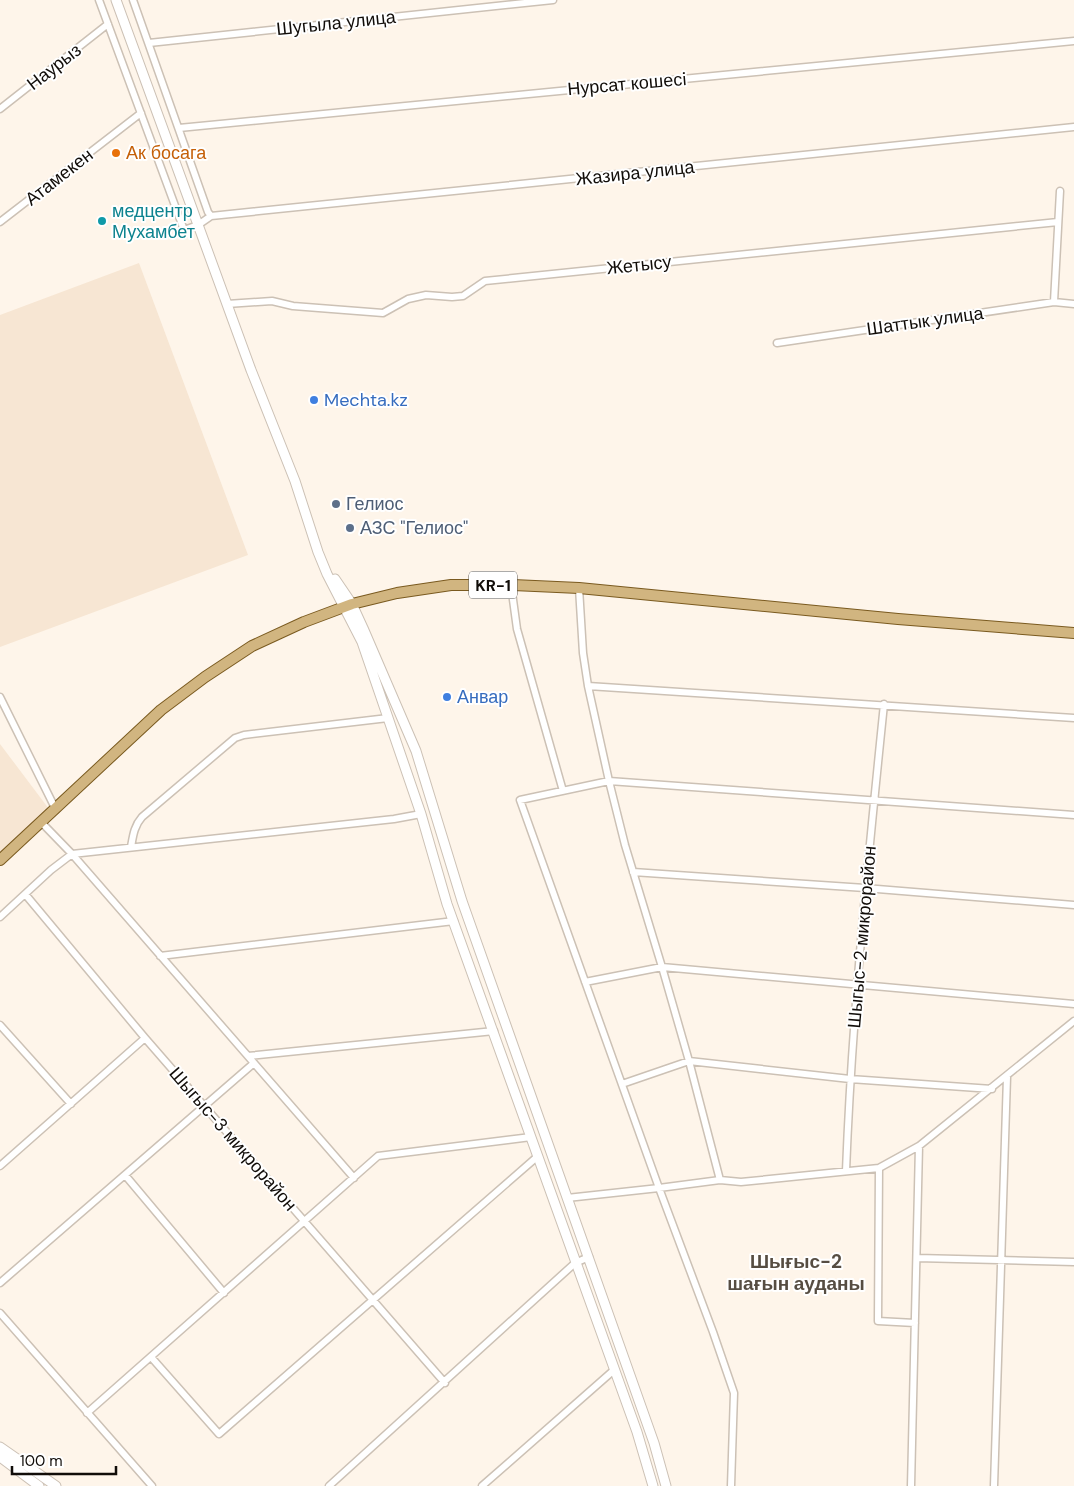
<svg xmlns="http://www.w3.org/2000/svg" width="1074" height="1486" font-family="'DM Sans',sans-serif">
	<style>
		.built { fill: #f7e6d3 }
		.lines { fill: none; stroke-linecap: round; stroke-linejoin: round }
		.street-casing { stroke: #ccc1b5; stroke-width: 9 }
		.secondary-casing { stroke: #ccc1b5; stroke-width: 11 }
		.primary-casing { stroke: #7a5a1f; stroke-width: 12 }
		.street { stroke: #fff; stroke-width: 6 }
		.secondary { stroke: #fff; stroke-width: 9 }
		.primary { stroke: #d1b580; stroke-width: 10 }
		.food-dot { fill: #e8710a; stroke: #fff; stroke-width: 2 }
		.culture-dot { fill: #0f9aa8; stroke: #fff; stroke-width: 2 }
		.shop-dot { fill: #3f7fe0; stroke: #fff; stroke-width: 2 }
		.service-dot { fill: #5c6f8a; stroke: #fff; stroke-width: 2 }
		.labels { text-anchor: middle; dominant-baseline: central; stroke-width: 4; stroke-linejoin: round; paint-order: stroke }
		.shield { fill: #fff; stroke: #585653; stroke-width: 1 }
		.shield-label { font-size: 16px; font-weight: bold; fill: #110d09 }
		.street-label { font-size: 18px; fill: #110d09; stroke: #fff }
		.food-label { font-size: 18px; fill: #c56008; stroke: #fff; text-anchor: start }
		.culture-label { font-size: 18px; fill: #0d838f; stroke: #fff; text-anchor: start }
		.shop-label { font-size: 18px; fill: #366cbe; stroke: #fff; text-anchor: start }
		.service-label { font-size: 18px; fill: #4e5e75; stroke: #fff; text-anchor: start }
		.neighbourhood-label { font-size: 19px; font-weight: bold; fill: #564d42; stroke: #fff }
	</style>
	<rect width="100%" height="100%" fill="#fef5ea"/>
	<!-- built -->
	<path class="built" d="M139,263l109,292 -248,92v-332z
		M0,744l52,69 -52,46z"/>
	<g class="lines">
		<!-- street casing -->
		<g class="street-casing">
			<path id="street" d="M99,0l85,230 14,-5 13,-9 863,-89
				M133,0l75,212 3,4
				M149,43l404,-43
				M0,109l108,-85
				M179,128l895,-87
				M0,222l141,-109
				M1054,302l6,-111
				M227,304l45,-3 21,5 90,7 25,-14 18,-4 26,2 11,-1 22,-15 573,-59
				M777,343l277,-41 20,2
				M511,585l6,44 46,162
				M579,588l4,65 5,33 21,95 16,64 37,122 27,94 31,119
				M588,686l486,32
				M0,697l56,113
				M41,822l31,32 282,324
				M131,847c2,-11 3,-21 11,-30l93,-79 9,-3 144,-17
				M633,872l232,16 209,17
				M25,894l120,144 300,345
				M0,917l51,-47 21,-16 322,-35 27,-5
				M160,956l294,-35
				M585,982l77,-15 412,37
				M0,1025l71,79
				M248,1056l246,-25
				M622,1084l67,-23 161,18 142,10
				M0,1166l145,-128
				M879,1168l-1,153 37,2
				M846,1171c6,-156 22,-311 38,-467
				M125,1175l99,118
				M567,1198l92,-10 61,-8 21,2 138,-14 40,-22 155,-125
				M917,1258l157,4
				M0,1283l254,-220
				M0,1313l152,173
				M151,1357l68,77 319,-278
				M87,1413l291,-257 153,-19
				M329,1486l246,-223 14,-6
				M482,1486l132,-116
				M731,1486l3,-93 -21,-61 -54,-144 -139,-388 89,-19 465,34
				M911,1486l8,-340
				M994,1486l13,-409"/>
		</g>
		<!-- secondary casing -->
		<g class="secondary-casing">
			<path id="secondary" d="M116,0l135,370 44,111 23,71 9,22 35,68 59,172 26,90 190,528 16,54
				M335,579l17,25 11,24 53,123 46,150 192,542 12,43
				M0,1447l56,39
				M0,1457l39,29"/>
		</g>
		<!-- primary casing -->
		<g class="primary-casing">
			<path id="primary" d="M0,860l161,-150 44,-33 47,-31 52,-24 48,-18 45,-11 54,-8h62l66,3 319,31 176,14"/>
		</g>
		<!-- street -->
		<use href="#street" class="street"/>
		<!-- secondary -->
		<use href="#secondary" class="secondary"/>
		<!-- primary -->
		<use href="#primary" class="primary"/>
	</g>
	<!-- markers -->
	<circle class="food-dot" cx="116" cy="153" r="5"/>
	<circle class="culture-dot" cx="102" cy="221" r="5"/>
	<g class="shop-dot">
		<circle cx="314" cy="400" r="5"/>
		<circle cx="447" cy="697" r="5"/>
	</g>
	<g class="service-dot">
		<circle cx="336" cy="504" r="5"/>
		<circle cx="350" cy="528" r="5"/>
	</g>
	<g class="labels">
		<!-- shield labels -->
		<rect class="shield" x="469" y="571.5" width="48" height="27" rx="4"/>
		<g class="shield-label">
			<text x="493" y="585">KR-1</text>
		</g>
		<!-- street labels -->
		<g class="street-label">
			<text transform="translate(336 23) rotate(-6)">Шугыла улица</text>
			<text transform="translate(54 67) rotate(-38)">Наурыз</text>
			<text transform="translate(627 84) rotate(-5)">Нурсат кошесi</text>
			<text transform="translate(635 173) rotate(-6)">Жазира улица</text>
			<text transform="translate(59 177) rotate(-38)">Атамекен</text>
			<text transform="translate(639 265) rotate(-6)">Жетысу</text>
			<text transform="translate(925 321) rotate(-8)">Шаттык улица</text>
			<text transform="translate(862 937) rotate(-85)">Шыгыс-2 микрорайон</text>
			<text transform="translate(233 1139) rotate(49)">Шыгыс-3 микрорайон</text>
		</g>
		<!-- food labels -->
		<g class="food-label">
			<text x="126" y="153">Ак босага</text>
		</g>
		<!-- culture labels -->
		<g class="culture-label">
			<text x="112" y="211">медцентр<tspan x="112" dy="21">Мухамбет</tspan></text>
		</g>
		<!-- shop labels -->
		<g class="shop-label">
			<text x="324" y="400">Mechta.kz</text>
			<text x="457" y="697">Анвар</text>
		</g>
		<!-- service labels -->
		<g class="service-label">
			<text x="346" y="504">Гелиос</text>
			<text x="360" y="528">АЗС "Гелиос"</text>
		</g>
		<!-- neighbourhood labels -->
		<g class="neighbourhood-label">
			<text x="796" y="1261">Шығыс-2<tspan x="796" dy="22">шағын ауданы</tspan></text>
		</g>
	</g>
	<!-- scale -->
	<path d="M12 1466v8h104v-8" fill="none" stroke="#110d09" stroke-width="2.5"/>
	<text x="20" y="1466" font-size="15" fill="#110d09" stroke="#ffffff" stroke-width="4" paint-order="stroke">100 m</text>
</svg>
